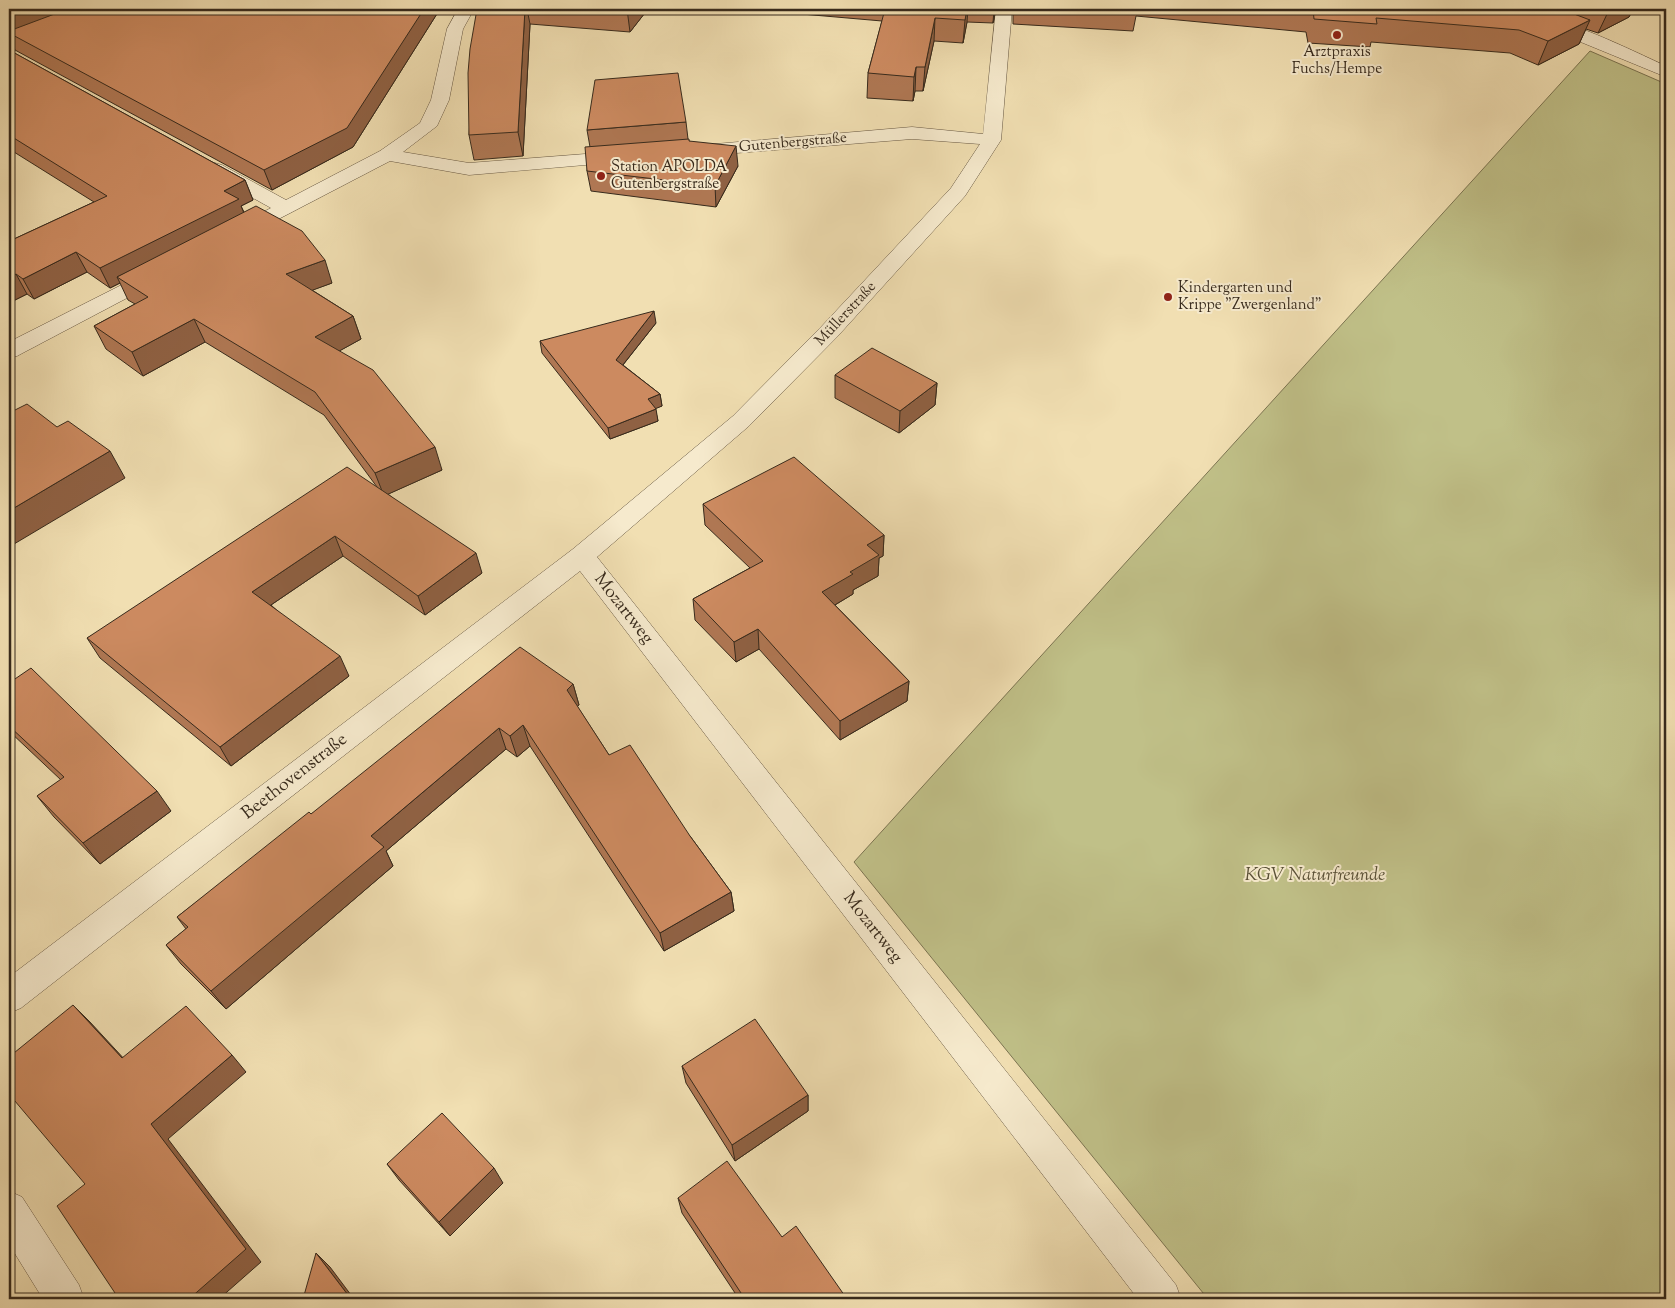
<svg xmlns="http://www.w3.org/2000/svg" width="1675" height="1308" font-family="'Sorts Mill Goudy',serif">
	<style>
		.green { fill: #c0c088; stroke: #7c7552 }
		.lines { fill: none; stroke-linecap: round; stroke-linejoin: round }
		.minor-casing { stroke: #665742; stroke-width: 1 }
		.minor { fill: #f6eacd; fill-rule: evenodd }
		.wall { fill: #af7753; stroke: #372a1c }
		.shaded-wall { fill: #8f6143; stroke: #372a1c }
		.building { fill: #cc8a60; stroke: #372a1c }
		.poi-dot { fill: #8f2418; stroke: #f6eacd; stroke-width: 2 }
		.labels { text-anchor: middle; dominant-baseline: central; stroke-width: 4; stroke-linejoin: round; paint-order: stroke }
		.far-poi-label { font-size: 15px; fill: #372a1c; stroke: #f6eacd; text-anchor: start }
		.far-street-label { font-size: 15px; fill: #372a1c; stroke: #f6eacd }
		.street-label { font-size: 18px; fill: #372a1c; stroke: #f6eacd }
		.park-label { font-size: 18px; font-style: italic; fill: #595037; stroke: #f6eacd }
	</style>
	<rect width="100%" height="100%" fill="#f1dfb2"/>
	<filter id="stains"><feTurbulence type="fractalNoise" baseFrequency=".004" numOctaves="4"/><feColorMatrix values="0 0 0 0 .2 0 0 0 0 .09 0 0 0 0 .02 0 0 0 .5 -.17"/></filter>
	<radialGradient id="worn" r=".72"><stop offset=".6" stop-color="#630" stop-opacity="0"/><stop offset="1" stop-color="#630" stop-opacity=".3"/></radialGradient>
	<!-- green -->
	<path class="green" d="M1590,51l76,33v1215h-458l-354,-437z"/>
	<g class="lines">
		<!-- minor casing -->
		<g class="minor-casing">
			<path id="minor" d="M91,9h22l-2,3 -102,39v-11z
				M458,9h16l-11,20 -14,71 -12,26 -34,26 66,11 155,-12 7,2 2,4 -2,4 -162,14 -79,-14 -144,75 -7,2 -7,-2 -3,-4 3,-4 39,-20 -63,-35 -2,-4 2,-4 7,-2 7,2 64,35 94,-49 40,-28 11,-23 16,-71z
				M996,9h16l-11,131 -36,56 -128,141 -88,89 -152,131 579,728 5,14h-43l-558,-728 -559,437 -12,5v-36l564,-428 160,-133 88,-89 130,-139 29,-44 -68,-5 -213,17 -7,-2 -2,-4 2,-4 220,-19 71,7z
				M1476,9c66,-4 131,30 190,57v11l-117,-48 -41,-11 -30,-6z
				M156,269l7,2 3,4 -3,4 -146,77 -8,2v-16l140,-71z
				M9,1191l13,6 57,88 5,14h-41l-34,-55z"/>
		</g>
		<!-- minor -->
		<use href="#minor" class="minor"/>
	</g>
	<!-- wall -->
	<path class="wall" d="M9,9h431l-87,138 -81,43 -257,-140 -6,-12z
		M477,9h171l-18,23 -100,-8 -7,132 -49,4 -5,-25z
		M744,9h252l-3,14 -26,-1 -4,21 -29,-2 -11,50h-8l-2,10 -46,-3 1,-25 14,-52z
		M1013,9h620l-4,8 -31,16 -12,-4 -7,15 -41,21 -28,-12 -139,-11 -1,5 -62,-4 -2,-11 -170,-16 -3,15 -120,-7z
		M9,50l236,130 8,20 -12,6 3,6 88,71 -20,7 41,26 8,23 -22,12 103,119 -54,24 94,79 -57,42 -82,-59 -72,49 78,71 -118,90 -131,-108 -13,-20 290,-151 -53,-72 -119,-73 -62,34 -37,-27 -12,-23 41,-22 -7,-4 -8,-17 -10,5 -23,-16 -53,27 -7,-5 -18,9v-67l5,3 80,-37 -80,-50 -5,2z
		M686,122l2,17 1,2 49,25 -22,41 -125,-16 -4,-20 3,-24 -3,-17z
		M656,323l-33,42 37,29 2,12 -7,2 3,13 -48,18 -68,-86 -2,-12z
		M835,375l102,8 -2,22 -36,28 -64,-35z
		M703,504l181,31 -1,21 -4,2 -1,18 -25,14v4l-18,11 74,76 -2,20 -67,39 -81,-91 -23,13 -41,-42 -2,-21 57,-31 -45,-43z
		M9,683l162,128 -71,53 -46,-47 -17,-21 24,-16 -52,-49z
		M573,684l6,21 -2,1 32,49 81,81 41,56 3,19 -70,40 -134,-205 -13,11 -11,-8 -120,102 7,15 -167,143 -45,-45 -15,-19 20,-16 -9,-12 134,-103z
		M682,1066l126,29v16l-73,50 -49,-78z
		M387,1164l116,19 -53,53 -51,-56z
		M678,1198l104,39 65,62h-108l-57,-86z"/>
	<!-- shaded-wall -->
	<path class="shaded-wall" d="M29,9h57l-77,24v-17z
		M424,9h16l-87,138 -81,43 -8,-20z
		M525,9h2l3,15 -7,132 -5,-24z
		M627,9h21l-18,23z
		M967,9h1l-1,13 -4,21 2,-23z
		M994,9h2l-3,14z
		M1611,9h22l-4,8 -31,16 11,-23z
		M935,18l-1,23 -11,50 2,-24z
		M1590,20l-11,24 -41,21 10,-24z
		M916,67l-1,24 -2,10 1,-24z
		M9,141l5,11 -5,2z
		M736,146l2,20 -22,41 -1,-21z
		M245,180l8,20 -12,6 5,12 -129,59 3,6 -10,5 -10,-20 124,-77z
		M76,252l11,20 -53,27 -11,-20z
		M325,260l7,23 -38,14 -8,-23z
		M16,274l11,20 -18,9v-25z
		M654,311l2,12 -38,48 -2,-11z
		M353,316l8,23 -38,21 -8,-23z
		M194,319l11,23 -62,34 -11,-24z
		M937,383l-2,22 -36,28 1,-22z
		M660,394l2,12 -12,5 -2,-12z
		M656,409l2,12 -48,18 -2,-11z
		M435,447l7,23 -58,26 -9,-23z
		M110,451l15,27 -116,69v-36z
		M884,535l-1,21 -4,2 -1,18 -25,14v4l-30,18 -1,-20 28,-20 17,-27z
		M335,536l8,20 -81,55 -10,-19z
		M476,553l6,20 -57,42 -7,-19z
		M758,629l1,20 -23,13 -2,-20z
		M340,656l9,20 -118,90 -11,-19z
		M909,681l-2,20 -67,39v-19z
		M573,684l6,21 -7,6 -5,-21z
		M523,725l7,21 -13,11 -7,-21z
		M499,728l7,21 -120,102 7,15 -167,143 -15,-18 160,-155z
		M157,791l14,20 -71,53 -17,-21z
		M731,892l3,19 -70,40 -4,-18z
		M73,1005l17,17 49,53 -17,-17z
		M232,1055l14,17 -78,67 93,123 -42,37h-30l-38,-175z
		M808,1095v16l-73,50 -3,-16z
		M494,1168l9,15 -53,53 -11,-14z
		M316,1253l14,14 24,32h-3z
		M176,1293l9,6h-16z"/>
	<!-- building -->
	<path class="building" d="M9,9h20l-20,7z
		M68,9h356l-77,119 -83,42 -255,-137v-2z
		M477,9h48l-7,123 -49,3 -1,-62 2,-24z
		M885,9h82l-2,11 -30,-2 -10,49h-9l-2,10 -46,-4z
		M1313,9h248l29,11 -42,21 -29,-11 -143,-12 1,6 -63,-5z
		M9,50l236,130 -21,11 15,8 -139,69 -24,-16 -53,27 -7,-5 -7,4v-42l5,3 93,-43 -98,-61z
		M678,73l8,49 -99,8 8,-50z
		M689,139v2l47,5 -21,40 -128,-15 -2,-24z
		M256,206l46,25 23,29 -39,14 67,42 -38,21 58,33 62,77 -60,26 -60,-81 -121,-73 -62,33 -38,-26 54,-29 -31,-20z
		M654,311l-38,49 44,34 -12,5 8,10 -48,19 -68,-87z
		M872,348l65,35 -37,28 -65,-36z
		M27,404l30,23 11,-6 42,30 -101,60v-98z
		M794,457l90,78 -17,10 12,10 -29,17 3,2 -31,18 87,89 -69,40 -82,-92 -24,13 -41,-43 70,-38 -60,-57z
		M347,467l129,86 -58,43 -83,-60 -83,56 88,64 -120,91 -133,-109z
		M520,647l53,37 -6,6 42,65 21,-10 60,91 41,56 -71,41 -137,-208 -13,11 -11,-8 -128,108 13,11 -173,144 -45,-46 22,-18 -11,-10 132,-105 2,2z
		M31,668l126,123 -74,52 -46,-47 27,-19 -55,-51v-43z
		M73,1005l49,53 64,-52 46,49 -81,69 95,125 -57,50h-9l-4,-6 -7,6h-50l-62,-93 28,-22 -76,-90v-37z
		M755,1019l53,76 -76,50 -50,-79z
		M442,1113l52,55 -55,54 -52,-58z
		M727,1161l55,76 14,-11 51,73h-102l-67,-101z
		M316,1253l35,46h-48z"/>
	<!-- markers -->
	<g class="poi-dot">
		<circle cx="1337" cy="35" r="5"/>
		<circle cx="601" cy="176" r="5"/>
		<circle cx="1168" cy="297" r="5"/>
	</g>
	<g class="labels">
		<!-- far-poi labels -->
		<g class="far-poi-label">
			<text x="1337" y="52" text-anchor="middle">Arztpraxis<tspan x="1337" dy="17">Fuchs/Hempe</tspan></text>
			<text x="611" y="167">Station APOLDA<tspan x="611" dy="17">Gutenbergstraße</tspan></text>
			<text x="1178" y="288">Kindergarten und<tspan x="1178" dy="17">Krippe "Zwergenland"</tspan></text>
		</g>
		<!-- far-street labels -->
		<g class="far-street-label">
			<text transform="translate(793 143) rotate(-5)">Gutenbergstraße</text>
			<text transform="translate(846 314) rotate(-47)">Müllerstraße</text>
		</g>
		<!-- street labels -->
		<g class="street-label">
			<text transform="translate(623 609) rotate(52)">Mozartweg</text>
			<text transform="translate(295 777) rotate(-38)">Beethovenstraße</text>
			<text transform="translate(872 928) rotate(52)">Mozartweg</text>
		</g>
		<!-- park labels -->
		<g class="park-label">
			<text x="1315" y="876">KGV Naturfreunde</text>
		</g>
	</g>
	<!-- margin -->
	<rect width="1675" height="1308" fill="none" stroke="#f1dfb2" stroke-width="30"/>
	<rect x="10" y="10" width="1655" height="1288" fill="none" stroke="#372a1c" stroke-width="2.5"/>
	<rect x="15" y="15" width="1645" height="1278" fill="none" stroke="#372a1c"/>
	<rect width="100%" height="100%" filter="url(#stains)"/>
	<rect width="100%" height="100%" fill="url(#worn)"/>
</svg>
